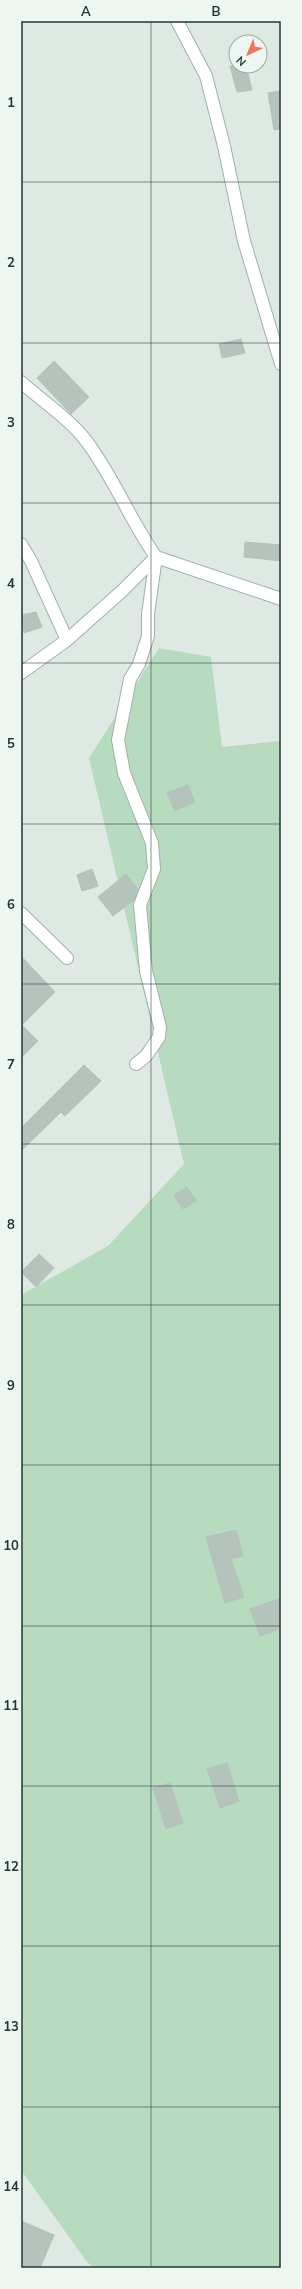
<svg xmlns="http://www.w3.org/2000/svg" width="302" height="2289" font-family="Mulish,sans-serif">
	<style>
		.green { fill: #b7dbbf }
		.building { fill: #b4c4bd; stroke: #b1c3bb }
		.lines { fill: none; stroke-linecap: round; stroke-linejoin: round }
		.minor-casing { stroke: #a1b1ab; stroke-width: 14 }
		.minor { stroke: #fff; stroke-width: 12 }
		.grid { fill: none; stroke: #203931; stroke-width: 1; stroke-opacity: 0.55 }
		.neatline { fill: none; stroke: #203931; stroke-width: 1.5 }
		.grid-label { font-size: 13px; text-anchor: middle; font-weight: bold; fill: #203931 }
	</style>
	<rect width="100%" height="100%" fill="#dee9e4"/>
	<!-- green -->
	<path class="green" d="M159,648l52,9 11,90 59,-6v1527h-186l-8,-6 -66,-92v-875l87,-49 76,-82 -95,-406z"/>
	<!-- building -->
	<path class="building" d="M230,66h16l6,24 -15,2z
		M281,91v38l-7,1 -6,-37z
		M241,339l4,14 -23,5 -3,-14z
		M54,361l35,36 -18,17 -34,-36z
		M245,542l36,3v16l-37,-4z
		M36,612l6,15 -18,6 -3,-18z
		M188,785l7,17 -20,9 -8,-18z
		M92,869l6,17 -16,5 -5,-16z
		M126,874l12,16 -4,10 -21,16 -15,-19z
		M21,956l34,36 -33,33 16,16 -17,17z
		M84,1065l17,16 -36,35 -4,-4 -40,39v-23z
		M187,1187l9,14 -13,8 -9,-14z
		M39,1254l15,14 -18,19 -15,-15z
		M236,1530l7,26 -12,3 13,38 -19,6 -19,-66z
		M281,1598v30l-21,8 -10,-27z
		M227,1763l12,38 -19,7 -13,-39z
		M170,1783l13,40 -17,6 -13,-41z
		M21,2221l33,14 -14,33h-19z"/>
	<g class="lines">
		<!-- minor casing -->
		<g class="minor-casing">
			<path id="minor" d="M177,21l29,55 18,70 20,95 37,123
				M21,382c21,19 49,37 66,60 27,36 43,78 69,115l125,42
				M21,544l10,17 36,79
				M21,673l46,-33 55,-49 34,-34
				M21,913l46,45
				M136,1064l10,-8 13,-19 1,-10 -14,-56 -6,-66 14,-36 -2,-26 -28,-70 -6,-33 12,-61 9,-15 9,-28v-22l8,-57"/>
		</g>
		<!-- minor -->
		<use href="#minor" class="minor"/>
	</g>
	<!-- grid -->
	<path class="grid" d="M151,21v2247M21,182h260M21,343h260M21,503h260M21,663h260M21,824h260M21,984h260M21,1144h260M21,1305h260M21,1465h260M21,1626h260M21,1786h260M21,1946h260M21,2107h260"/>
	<!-- border -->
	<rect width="302" height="2289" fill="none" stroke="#eef6f2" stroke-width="44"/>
	<!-- north arrow -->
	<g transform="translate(248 54) rotate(224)"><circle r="19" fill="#eef6f2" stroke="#9caaa5"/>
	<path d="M0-3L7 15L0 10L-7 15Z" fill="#f07556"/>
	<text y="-6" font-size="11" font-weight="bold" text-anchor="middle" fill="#203931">N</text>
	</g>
	<rect x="22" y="22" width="258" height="2245" class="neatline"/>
	<g class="grid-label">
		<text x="86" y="16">A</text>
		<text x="216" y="16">B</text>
		<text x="11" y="107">1</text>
		<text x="11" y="267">2</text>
		<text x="11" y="427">3</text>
		<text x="11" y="588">4</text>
		<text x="11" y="748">5</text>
		<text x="11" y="909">6</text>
		<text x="11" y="1069">7</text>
		<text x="11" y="1229">8</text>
		<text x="11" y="1390">9</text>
		<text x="11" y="1550">10</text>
		<text x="11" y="1710">11</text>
		<text x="11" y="1871">12</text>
		<text x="11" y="2031">13</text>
		<text x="11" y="2191">14</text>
	</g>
</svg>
